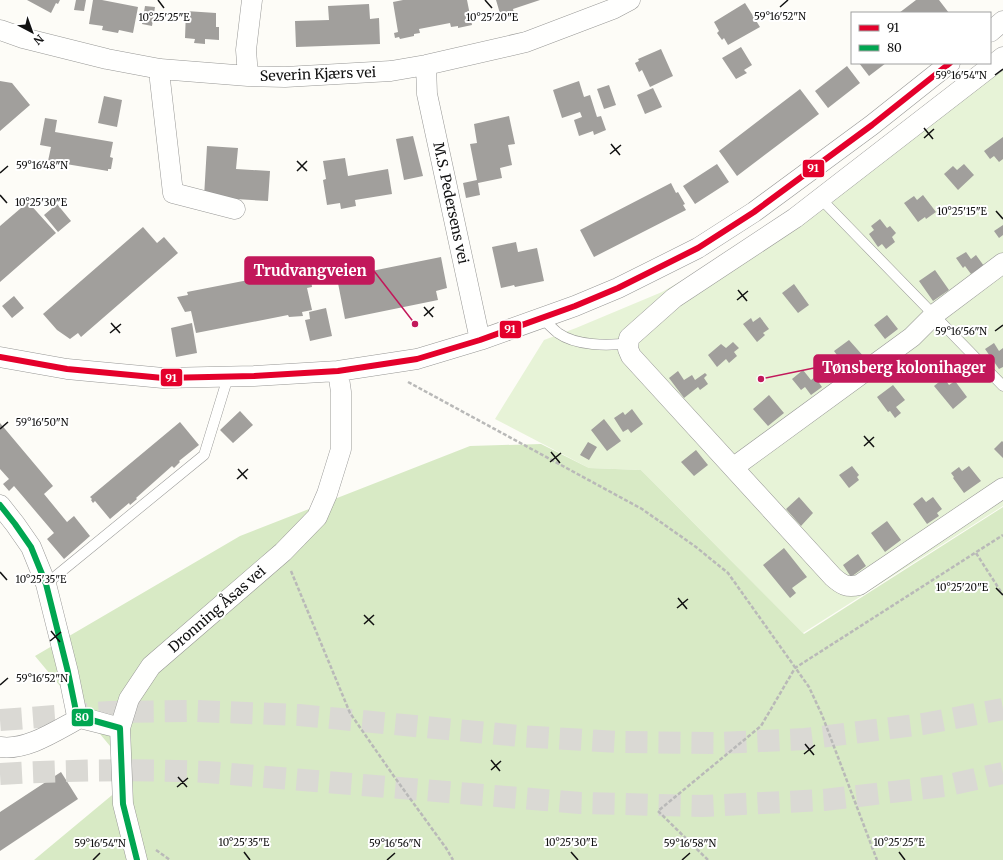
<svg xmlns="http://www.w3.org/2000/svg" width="1003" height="860" font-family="Merriweather,serif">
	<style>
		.green { fill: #e7f3d7 }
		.forest { fill: #d8eac5 }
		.building { fill: #a19f9c }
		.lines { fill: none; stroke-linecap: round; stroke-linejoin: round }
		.primary-tunnel { stroke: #dad9d4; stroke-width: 22; stroke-dasharray: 22 11; stroke-linecap: butt }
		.service-casing { stroke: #979795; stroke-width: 11 }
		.minor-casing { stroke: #979795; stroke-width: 21 }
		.path { stroke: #b9b9b8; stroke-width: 2.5; stroke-dasharray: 4 2; stroke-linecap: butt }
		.service { stroke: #fffffe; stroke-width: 10 }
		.minor { stroke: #fffffe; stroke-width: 20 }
		.bus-1-casing { stroke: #fff; stroke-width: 9 }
		.bus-2-casing { stroke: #fff; stroke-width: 9 }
		.bus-1 { stroke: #e4002b; stroke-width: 6 }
		.bus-2 { stroke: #00a651; stroke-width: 6 }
		.ticks { fill: none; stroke: #111; stroke-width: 1.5 }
		.labels { text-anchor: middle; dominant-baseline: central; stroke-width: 4; stroke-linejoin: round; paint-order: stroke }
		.street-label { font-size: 14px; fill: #111; stroke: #fff }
		.ticks-label { font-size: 10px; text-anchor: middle; fill: #111; stroke: #fff; stroke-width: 4; stroke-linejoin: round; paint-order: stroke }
		.leader { fill: none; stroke: #c2185b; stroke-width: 1.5 }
		.callout-dot { fill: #c2185b; stroke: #fff; stroke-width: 1.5 }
		.callout { fill: #c2185b; stroke: #c2185b; stroke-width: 1.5 }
		.callout-label { font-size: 15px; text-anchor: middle; font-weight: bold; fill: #fff }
		.line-badge { stroke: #fff; stroke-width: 1.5 }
		.badge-label { font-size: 11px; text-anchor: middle; font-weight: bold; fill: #fff }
	</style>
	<rect width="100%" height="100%" fill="#fdfcf7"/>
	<!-- green -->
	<path class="green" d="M1003,48v458l-200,127 -162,-163 -52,-2 -94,-49 49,-79 32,-12 86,-36 81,-46z"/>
	<!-- forest -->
	<path class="forest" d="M541,444l48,24 52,2 163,164 199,-127v353h-969l101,-84 -100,-120 205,-120 230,-90z"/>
	<!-- building -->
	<path class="building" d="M27,0h33l-2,4 -2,-1 -5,10z
		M76,0h10l-2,11 -10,-1z
		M93,0h9l36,7 -5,26 -14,-3 -1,3 -16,-3 1,-4 -14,-2z
		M403,0h64l5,25 -14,3v-2l-7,1 -1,-4 -31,6 1,4 -6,1v2l-14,3 -1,-2 -4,1 -1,-5 4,-1 -5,-30z
		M496,0h44l-27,9 1,4 -13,4z
		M916,0h23l10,13h-50z
		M745,3l15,24 -32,18 -4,-7 -2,2 -5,-7 2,-2 -5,-9z
		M369,4l1,15 9,-1 1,26 -84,3 -1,-26 34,-1 -1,-14z
		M145,6l10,1 -3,19 -10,-2z
		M186,11l30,2v14h3v13l-14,-1v5l-11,-1 1,-4 -10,-1z
		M741,47l11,18 -8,5 3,3 -11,6 -14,-21z
		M661,49l12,27 -23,11 -8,-17 -3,2 -4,-9 4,-2 -1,-2z
		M859,63h27l-17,13z
		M847,66l13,17 -32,25 -13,-17z
		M0,81l12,2 18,22 -30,26z
		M579,81l5,16 6,-2 7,22 4,-1 5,14 -12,5 -1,-4 -14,5 -5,-16 8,-3 -2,-5 -18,6 -9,-28z
		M609,85l7,20 -12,4 -7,-20z
		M653,88l9,19 -17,7 -8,-19z
		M800,89l19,25 -82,62 -18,-25z
		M104,96l18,4 -5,27 -19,-4z
		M509,116l6,28 -7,1 4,20 -12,3 2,10 -24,5 2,12 -14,3 -3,-15 14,-3 -7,-36 7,-1 -3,-19z
		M45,118l12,2 -2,12 58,10 -3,15 3,1 -2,11h-3v2l-60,-10 3,-14 -11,-2z
		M413,136l10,40 -19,4 -8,-41z
		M1003,137v22l-4,3 -5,-6 -4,3 -6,-8z
		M207,146l31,2 -2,21 34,2 -2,30 -64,-4z
		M345,158l3,18 40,-7 4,25 -37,6 1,6 -15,3 -1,-6 -13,2 -4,-25 3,-1 -3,-18z
		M717,164l12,18 -34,22 -12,-18z
		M964,164l10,11 -16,15 -14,-16 9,-8 4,4z
		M671,183l5,10 2,-1 7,12 -2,1 3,5 -92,47 -14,-27z
		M923,195l13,17 -10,7 -1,-2 -7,5 -14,-19 10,-7 3,4z
		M28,202l28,31 -56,49v-56z
		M57,204l14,17 -13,11 -14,-17z
		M880,219l7,9 3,-2 6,7 -4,4 3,5 -9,7 -4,-5 -4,3 -9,-13 5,-4 -3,-4z
		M1003,225v10l-4,3 -5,-7z
		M143,227l14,16 7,-6 14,16 -97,84 -3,-4 -8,6 -13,-9 -14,-16z
		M516,242l2,10 19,-4 7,33 -29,6 -1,-2 -13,3 -9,-41z
		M966,252l5,7 5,-4 8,11 -13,8 -6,-8 -2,2 -7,-10z
		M441,257l6,31 -11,3 2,9 -93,19 -8,-41z
		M303,267h3v3h-2l1,9 6,-1 1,9 -5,1 5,22 -10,2 1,4 -14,1 -1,-2 -92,18 -5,-22 -6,1 -8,-15 11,-2 -1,-3 117,-23z
		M935,270l14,20 -16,11 -14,-20z
		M794,284l15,21 -11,8 -16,-20z
		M14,296l10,12 -12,10 -10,-12z
		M326,308l6,28 -22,5 -5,-21 5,-1 -1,-7z
		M887,315l11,14 -13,10 -11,-14z
		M760,317l9,12 -6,4 2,2 -8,7 -14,-18 8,-6 2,4z
		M192,323l5,30 -21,4 -5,-29z
		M849,340l16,18 -17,12 -14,-19z
		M733,342l6,6 -5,4 3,4 -8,7 -3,-4 -9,8 -9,-12 13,-11 5,4z
		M994,343l5,8 4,-3v19l-4,2 -14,-20z
		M803,370l8,10 4,-3 7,10 -11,8 -6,-8 -4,3 -9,-11z
		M678,371l6,9 8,-5 3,5 10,-7 2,2 -3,3 4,6 -8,6 -2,-3 -14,11 -15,-20z
		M944,378l5,7 6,-4 12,16 -14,12 -19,-23z
		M893,385l12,15 -9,7 5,6 -6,5 -5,-7 -2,1 -11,-15z
		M769,395l15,18 -16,13 -15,-17z
		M632,409l11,15 -12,9 -3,-4 -5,3 -9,-14 9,-6 2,3z
		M240,411l13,14 -20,18 -13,-13z
		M604,419l17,22 -14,10 -16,-21z
		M180,422l19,23 -20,16 1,1 -6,6 -2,-2 -36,32 1,1 -7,6 -1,-2 -19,16 -15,-18 -2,2 -2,-3 1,-1 -2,-2z
		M0,423l53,63 -9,8 23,28 7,-6 16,20 -26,23 -17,-20 7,-6 -40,-47 -5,5 -6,-7 6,-5 -9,-10z
		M1002,441l1,1v16l-9,-9z
		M588,442l9,5 -8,13 -9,-5z
		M696,450l12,15 -14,11 -13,-14z
		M852,466l7,9 -2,2 2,3 -10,8 -10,-13z
		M969,466l12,15 -17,12 -11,-15 1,-1 -3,-4 8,-6 3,4z
		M799,497l14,16 -12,13 -15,-17z
		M922,497l4,5 7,-5 9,12 -5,4 2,3 -12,8 -14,-20z
		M887,521l14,19 -16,12 -14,-19z
		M784,548l23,29 -15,11 4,5 -6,5 -27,-33z
		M858,554l8,12 -15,11 -8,-12z
		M61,772l17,27 -78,52v-39z"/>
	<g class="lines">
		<!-- primary-tunnel -->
		<path class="primary-tunnel" d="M0,720l110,-8 87,-1 102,4 221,21 98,6 99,1 88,-4 118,-15 80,-15
			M0,774c69,-4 138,-5 207,-2l373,31 123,3 121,-6 120,-14 59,-13"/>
		<!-- service casing -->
		<g class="service-casing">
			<path id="service" d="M820,198l183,188
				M542,318c5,5 11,11 16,15 18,13 50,13 71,10
				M46,584l158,-129 24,-78"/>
		</g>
		<!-- minor casing -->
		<g class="minor-casing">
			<path id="minor" d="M0,30l23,8 84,21 53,10 88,7 37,1 106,-6 35,-6 100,-23 87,-33 17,-9
				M990,32l13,-11
				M1003,57l-208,161 -121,80 -45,40 -1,11 3,7 202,221c9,8 14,11 26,8l144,-97
				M426,65l1,29 53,246
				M160,69v11l13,113 62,16
				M248,76l-2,-26 6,-50
				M0,357l67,12 96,9 91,-2 84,-5 79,-12 63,-19 95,-34 43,-18 80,-40 56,-36 118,-87 78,-62
				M734,467l178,-130 23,-23 68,-51
				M0,505l15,19 16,23 15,37 22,88 9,44 43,12 3,76 14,56
				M0,747c27,4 57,-17 80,-29l40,10 9,-29 22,-33 132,-114 34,-35 10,-23 14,-45v-57l-3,-21"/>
		</g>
		<!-- path -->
		<path class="path" d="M408,382l234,127 54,38 32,26 81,114 13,28 55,145
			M976,553l27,42
			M291,571l59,142 43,62 53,73 7,12
			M156,850l14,10
			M708,860l-50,-49 103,-85 34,-58 208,-133"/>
		<!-- service -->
		<use href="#service" class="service"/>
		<!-- minor -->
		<use href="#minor" class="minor"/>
		<!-- bus-1 casing -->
		<g class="bus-1-casing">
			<path id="bus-1" d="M0,357l67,12 96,9 91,-2 84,-5 79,-12 63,-19 95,-34 43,-18 80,-40 56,-36 118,-87 78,-62"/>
		</g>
		<!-- bus-2 casing -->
		<g class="bus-2-casing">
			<path id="bus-2" d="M0,505l15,19 16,23 15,37 22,88 9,44 43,12 3,76 14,56"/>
		</g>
		<!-- bus-1 -->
		<use href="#bus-1" class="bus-1"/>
		<!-- bus-2 -->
		<use href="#bus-2" class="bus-2"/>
	</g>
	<!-- ticks -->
	<path class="ticks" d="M158,0l6,8M485,0l7,8M780,7l8,-7M995,75l8,-6M924,128l9,11M924,138l10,-9M611,144l9,11M610,154l11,-9M297,161l10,10M297,171l10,-10M0,173l8,-7M0,195l7,8M996,211l7,8M738,290l9,11M737,300l11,-9M424,307l9,10M424,316l10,-9M111,323l9,10M995,331l8,-6M110,333l11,-9M0,429l8,-7M864,436l10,11M864,446l10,-9M551,452l9,11M550,462l11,-9M238,469l9,10M237,479l11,-10M0,572l7,8M996,588l7,7M678,598l9,11M677,608l11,-9M364,615l10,10M364,624l10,-9M51,631l9,11M50,641l11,-9M0,685l8,-7M805,744l9,11M804,754l11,-9M491,760l9,11M491,770l10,-9M178,777l9,10M177,787l11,-9M244,852l6,8M571,852l7,8M899,852l6,8M93,860l7,-7M387,860l8,-7M682,860l8,-7"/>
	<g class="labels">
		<!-- street labels -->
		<g class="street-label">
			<text transform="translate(318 74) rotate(-2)">Severin Kjærs vei</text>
			<text transform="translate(451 203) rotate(78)">M.S. Pedersens vei</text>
			<text transform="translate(217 609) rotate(-41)">Dronning Åsas vei</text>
		</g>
	</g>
	<g class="ticks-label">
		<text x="780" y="20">59°16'52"N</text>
		<text x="164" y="21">10°25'25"E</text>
		<text x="492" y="21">10°25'20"E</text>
		<text x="961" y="79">59°16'54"N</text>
		<text x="42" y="169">59°16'48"N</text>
		<text x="41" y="206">10°25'30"E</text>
		<text x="962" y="215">10°25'15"E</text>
		<text x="961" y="335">59°16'56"N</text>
		<text x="42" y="426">59°16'50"N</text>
		<text x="41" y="583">10°25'35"E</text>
		<text x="962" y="591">10°25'20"E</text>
		<text x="42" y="682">59°16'52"N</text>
		<text x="244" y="846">10°25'35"E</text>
		<text x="571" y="846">10°25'30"E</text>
		<text x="899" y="846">10°25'25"E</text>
		<text x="100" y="847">59°16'54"N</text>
		<text x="395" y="847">59°16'56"N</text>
		<text x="690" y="847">59°16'58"N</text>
	</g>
	<!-- callouts -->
	<path class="leader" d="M415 324L374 271M761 379L814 368"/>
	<g class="callout-dot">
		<circle cx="415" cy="324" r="4"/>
		<circle cx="761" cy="379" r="4"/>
	</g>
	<g class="callout">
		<rect x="245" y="257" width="129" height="27" rx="4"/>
		<rect x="814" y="355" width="180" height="27" rx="4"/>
	</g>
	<g class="callout-label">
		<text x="310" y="276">Trudvangveien</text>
		<text x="904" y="373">Tønsberg kolonihager</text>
	</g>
	<g class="line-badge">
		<rect x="802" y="159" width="23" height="19" rx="4" fill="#e4002b"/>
		<rect x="499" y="320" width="23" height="19" rx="4" fill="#e4002b"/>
		<rect x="160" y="368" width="23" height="19" rx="4" fill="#e4002b"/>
		<rect x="71" y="708" width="23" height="19" rx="4" fill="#00a651"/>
	</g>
	<g class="badge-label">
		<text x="813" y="172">91</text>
		<text x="510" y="333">91</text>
		<text x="171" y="382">91</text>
		<text x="82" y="721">80</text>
	</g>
	<!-- legend -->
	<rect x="851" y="12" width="140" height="52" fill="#ffffff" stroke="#a0a0a0"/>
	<rect x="859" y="25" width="20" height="6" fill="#e4002b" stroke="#a0a0a0"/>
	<text x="887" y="32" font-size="12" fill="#111111">91</text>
	<rect x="859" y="45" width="20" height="6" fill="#00a651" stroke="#a0a0a0"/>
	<text x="887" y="52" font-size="12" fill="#111111">80</text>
	<!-- north arrow -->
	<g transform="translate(32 32) rotate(139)" stroke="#ffffff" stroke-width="3" paint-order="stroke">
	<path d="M0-3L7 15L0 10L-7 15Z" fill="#111111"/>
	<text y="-6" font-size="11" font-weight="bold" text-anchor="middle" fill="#111111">N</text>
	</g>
</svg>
